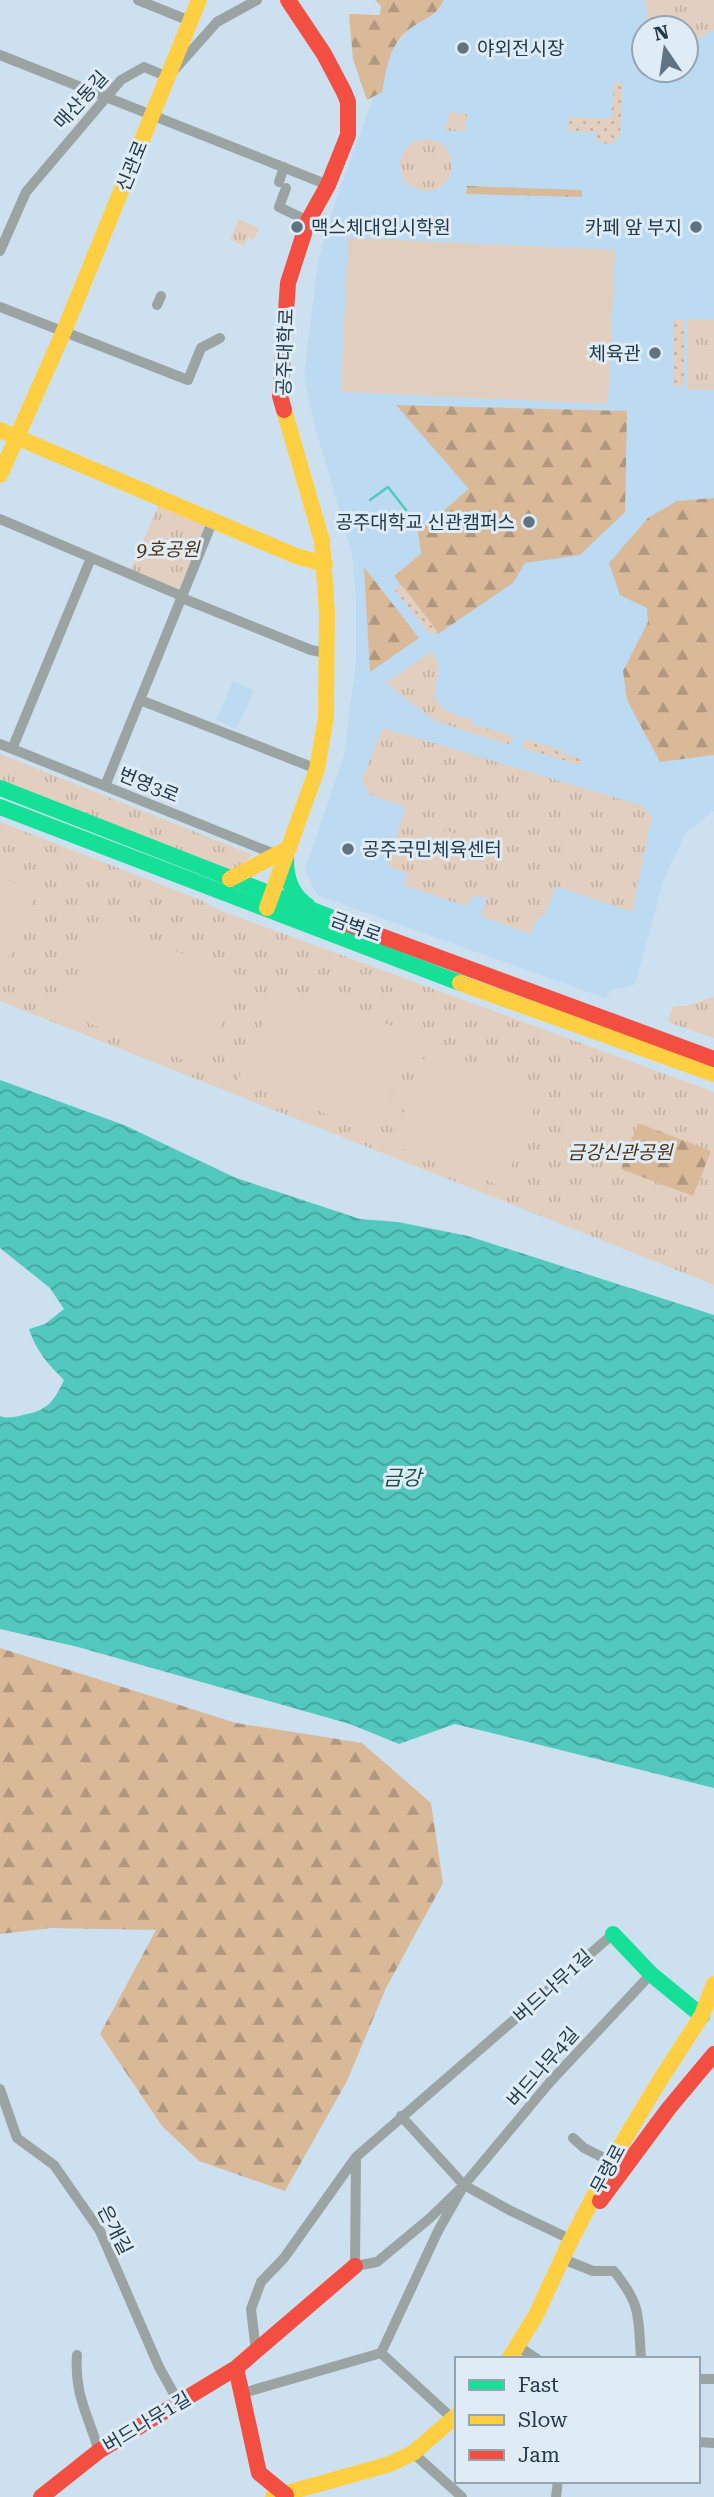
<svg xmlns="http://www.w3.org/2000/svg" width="714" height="2497" font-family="'Roboto Serif','Noto Sans KR',serif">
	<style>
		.built { fill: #bcdaf2; fill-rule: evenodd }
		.grass { fill: url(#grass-tufts) }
		.forest { fill: url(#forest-firs) }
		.garden { fill: url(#garden-dots) }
		.pitch { fill: #e2cfbf }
		.water { fill: url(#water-waves) }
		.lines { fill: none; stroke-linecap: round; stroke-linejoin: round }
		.stream { stroke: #52c8be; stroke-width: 2.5 }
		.street { stroke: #9ba4a2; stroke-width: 10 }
		.fast { stroke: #16e098; stroke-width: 16 }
		.slow { stroke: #ffcf43; stroke-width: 16 }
		.jam { stroke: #f24e42; stroke-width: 16 }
		.poi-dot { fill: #5e7485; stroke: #e0ecf5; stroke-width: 2.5 }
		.labels { text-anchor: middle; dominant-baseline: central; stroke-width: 6; stroke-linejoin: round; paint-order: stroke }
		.poi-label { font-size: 19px; fill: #223a4c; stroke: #e0ecf5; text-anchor: start }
		.street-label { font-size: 19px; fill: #223a4c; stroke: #e0ecf5 }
		.park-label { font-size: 19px; font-style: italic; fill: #4f3113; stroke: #e0ecf5 }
		.water-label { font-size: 21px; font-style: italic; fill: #18534a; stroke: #e0ecf5 }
	</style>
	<defs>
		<pattern id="grass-tufts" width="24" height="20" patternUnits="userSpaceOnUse" patternTransform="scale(1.75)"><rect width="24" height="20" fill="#e2cfbf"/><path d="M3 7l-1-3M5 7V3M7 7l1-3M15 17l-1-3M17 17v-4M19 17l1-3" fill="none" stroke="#c2b2a6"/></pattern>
		<pattern id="forest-firs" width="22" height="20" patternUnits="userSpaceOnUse" patternTransform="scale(1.75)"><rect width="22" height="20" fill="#dab999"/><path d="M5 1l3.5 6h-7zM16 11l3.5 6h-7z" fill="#b0977f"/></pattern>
		<pattern id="garden-dots" width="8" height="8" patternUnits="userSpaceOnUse" patternTransform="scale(1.75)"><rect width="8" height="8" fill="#e2cfbf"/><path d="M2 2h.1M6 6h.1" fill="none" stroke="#c2b2a6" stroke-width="1.8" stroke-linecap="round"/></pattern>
		<pattern id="water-waves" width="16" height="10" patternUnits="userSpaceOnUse" patternTransform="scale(1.75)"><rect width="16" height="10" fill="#52c8be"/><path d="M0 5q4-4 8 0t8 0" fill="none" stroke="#44a39d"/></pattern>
	</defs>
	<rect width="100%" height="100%" fill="#cde0ef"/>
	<!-- built -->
	<path class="built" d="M444,0h270v811l-28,21 -22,46 -29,107 -23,5 -7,8 -288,-103 -12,-25 39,-115 12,-95v-62l-4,-45 -36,-123 -12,-54 14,-114 18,-62 53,-146 20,-25 27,-15zM644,28h42v42h-42z
		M233,681l21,9 -18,39 -20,-9z"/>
	<!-- grass -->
	<path class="grass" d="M705,0h9v29l-28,17v-18h-39v-17z
		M450,112l17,2 -2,17h-20z
		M400 165a26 26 0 1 1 52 0a26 26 0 1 1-52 0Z
		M239,219l20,9 -5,12 -6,-3 -4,9 -14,-6z
		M688,319l26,1v70h-27z
		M159,504l48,20 -30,70 -48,-21z
		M432,651c20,34 -25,51 40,69v4l41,12 -3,9 -75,-24 -49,-38z
		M383,728l260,78 9,11 -20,95 -76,-26 -12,31 -6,-1 -7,18 -50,-18 6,-18 -12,-3 -10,11 -61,-21 3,-12 -20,-7 19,-59 -36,-12 -8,-16z
		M0,754l253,101 -20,16 -233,-91z
		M0,822l206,80 4,4 22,9 482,177v193l-714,-284z
		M714,994v44l-46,-16 5,-16h14l26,-9z"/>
	<!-- forest -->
	<path class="forest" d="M375,0h69c-11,20 -17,16 -33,28 -22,16 -24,39 -29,64l-15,8 -14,-41 -4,-45 31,1 1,-9z
		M467,186l115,4v7l-116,-3z
		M396,405l231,6 -2,101 -45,43 -55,8 -12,20 -75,51 -44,-58 27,-22 -3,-22 51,-43z
		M714,498v257l-54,7 -33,-62 -4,-29 25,-49 -1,-14 -27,-13 -11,-32 39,-45 29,-17z
		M364,567l55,71 -49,34z
		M638,1123l73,28 -18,45 -72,-27z
		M0,1648l236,75 126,20 69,60 12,80 -57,105 -39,93 -62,110 -86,-30 -37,-35 -62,-92 56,-104 -104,-2 -52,6z"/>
	<!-- garden -->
	<path class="garden" d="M614,82l9,1 -3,52 -7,9 -14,-1 -4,-11 -27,-1 1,-14 42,2z
		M674,320h10v66h-10z
		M401,584l36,47 -6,5 -37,-47z
		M525,739l37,11v3l20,6 -2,6 -58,-17z"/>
	<!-- pitch -->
	<path class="pitch" d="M645,0h60l-58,11z
		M348,238l267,12 -7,154 -267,-12z
		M445,830l25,9 -8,21 -25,-10z
		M0,877l37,15 -37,84z
		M98,921l143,55 -36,92 -142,-55z
		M279,985l138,50 -41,97 -139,-51z
		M429,1047l112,44 -38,96 -112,-43z"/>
	<!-- water -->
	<path class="water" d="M0,1080l124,45 112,53 124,41 38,3 70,14 246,79v473l-259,-64 -56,20 -49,-20 -272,-77 -78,-18v-213c8,3 14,1 23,-1 25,-5 30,-12 41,-35 -16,-16 -28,-29 -35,-51l16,-5 19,-15 -14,-21 -50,-40z"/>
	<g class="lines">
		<!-- stream -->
		<path class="stream" d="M370,500l18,-13 18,23"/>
		<!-- street -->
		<path class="street" d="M138,0l52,21
			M0,55l328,130
			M279,182l5,-15
			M286,188l-7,19 29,14
			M0,251l26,-59 95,-112 23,-13 24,10 49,-55 40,-22
			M157,305l4,-9
			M0,307l188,73 13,-32 19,-10
			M0,519l177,75 5,4 129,52 15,3
			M140,700l177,69
			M0,744l277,111
			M12,749l79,-191
			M105,786l108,-266
			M0,2089l17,49 37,27 46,66 59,136 20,36
			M401,2116l63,69 45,25 63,30
			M573,2138l11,10 28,14
			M464,2185l-34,33 -53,44 -22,4 1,-109 257,-223
			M563,2259l30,12h21c28,35 24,45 27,88
			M519,2347l18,12
			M256,2351l-5,-42 10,-27 23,-24 72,-101
			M381,2353l57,-122 26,-46 86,-103 101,-108
			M381,2353l72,66
			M77,2355c-3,39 11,60 22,96
			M698,2379h16
			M243,2393l138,-40
			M698,2442l16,1
			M413,2453l49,44
			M556,2497l2,-16"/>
		<!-- fast -->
		<path class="fast" d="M0,788l343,134
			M0,807l460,176
			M286,858c0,21 5,36 22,48
			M613,1934l38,40 51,42"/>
		<!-- slow -->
		<path class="slow" d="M0,430l296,126 29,8
			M0,475l64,-144 135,-331
			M230,879l59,-31
			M267,908l50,-139 9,-52 1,-104 -5,-72 -38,-131
			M460,983l254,91
			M509,2359l26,-42 36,-77 47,-90 39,-65 45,-70 12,-31
			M273,2497l117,-33 23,-11 44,-38"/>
		<!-- jam -->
		<path class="jam" d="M284,410l-4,-14 8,-113 20,-62 20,-36 20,-50v-33l-4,-10 -20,-38 -36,-54
			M343,922l371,137
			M600,2201l69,-93 45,-54
			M236,2368l23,105 27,22
			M41,2497l58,-46 137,-83 119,-102"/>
	</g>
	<!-- markers -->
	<g class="poi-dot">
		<circle cx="463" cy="48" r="7"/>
		<circle cx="297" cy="227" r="7"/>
		<circle cx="696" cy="227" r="7"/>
		<circle cx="655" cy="353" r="7"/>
		<circle cx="529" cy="522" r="7"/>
		<circle cx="348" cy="849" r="7"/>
	</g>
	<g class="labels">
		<!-- poi labels -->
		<g class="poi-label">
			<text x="477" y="48">야외전시장</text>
			<text x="311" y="227">맥스체대입시학원</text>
			<text x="682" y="227" text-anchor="end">카페 앞 부지</text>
			<text x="641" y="353" text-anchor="end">체육관</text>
			<text x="515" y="522" text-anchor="end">공주대학교 신관캠퍼스</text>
			<text x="362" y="849">공주국민체육센터</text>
		</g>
		<!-- street labels -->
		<g class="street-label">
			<text transform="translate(81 100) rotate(-48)">매산동길</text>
			<text transform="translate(132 166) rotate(-68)">신관로</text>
			<text transform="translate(285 352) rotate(-88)">공주대학로</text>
			<text transform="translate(149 785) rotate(22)">번영3로</text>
			<text transform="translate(356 927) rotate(20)">금벽로</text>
			<text transform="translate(553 1986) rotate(-42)">버드나무1길</text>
			<text transform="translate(543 2067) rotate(-49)">버드나무4길</text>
			<text transform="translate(608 2169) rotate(-62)">무령로</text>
			<text transform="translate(115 2230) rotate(63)">은개길</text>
			<text transform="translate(147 2422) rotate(-31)">버드나무1길</text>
		</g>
		<!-- park labels -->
		<g class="park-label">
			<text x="168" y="549">9호공원</text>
			<text x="620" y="1152">금강신관공원</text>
		</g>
		<!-- water labels -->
		<g class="water-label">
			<text x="402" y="1478">금강</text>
		</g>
	</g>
	<!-- legend -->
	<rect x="455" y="2357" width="245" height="126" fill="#e0ecf5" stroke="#94a5b1" stroke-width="2"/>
	<rect x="469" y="2380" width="35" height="10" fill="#16e098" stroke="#94a5b1" stroke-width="2"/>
	<text x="518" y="2392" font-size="21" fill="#223a4c">Fast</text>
	<rect x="469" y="2415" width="35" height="10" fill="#ffcf43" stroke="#94a5b1" stroke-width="2"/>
	<text x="518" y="2427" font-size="21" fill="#223a4c">Slow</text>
	<rect x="469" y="2450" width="35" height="10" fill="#f24e42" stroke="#94a5b1" stroke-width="2"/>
	<text x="518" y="2462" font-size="21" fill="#223a4c">Jam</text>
	<!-- north arrow -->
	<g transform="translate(665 49) rotate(347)"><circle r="33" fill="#e0ecf5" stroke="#94a5b1" stroke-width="2"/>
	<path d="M0-5L12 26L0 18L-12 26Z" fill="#5e7485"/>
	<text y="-10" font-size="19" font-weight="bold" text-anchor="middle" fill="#223a4c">N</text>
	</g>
</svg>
